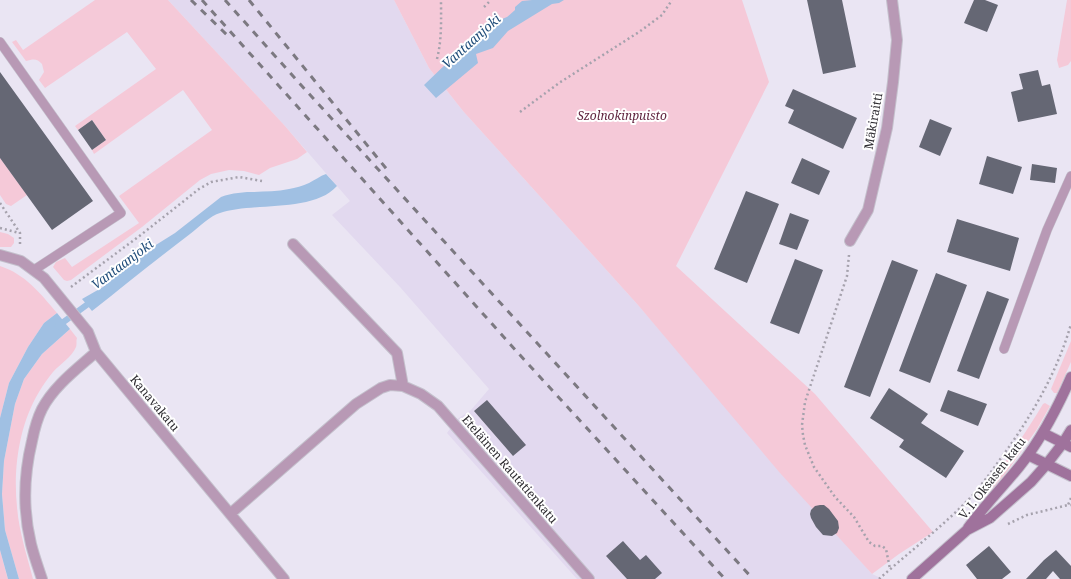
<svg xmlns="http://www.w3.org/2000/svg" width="1071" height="579" font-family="'Noto Serif',serif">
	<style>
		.built { fill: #e2d9ef }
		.green { fill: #f5c9d8 }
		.water { fill: #a0c0e3 }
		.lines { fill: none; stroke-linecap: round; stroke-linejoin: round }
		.stream { stroke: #a0c0e3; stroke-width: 6 }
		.building { fill: #656774 }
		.lane-casing { stroke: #c4c0cc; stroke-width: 10 }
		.street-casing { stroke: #c4c0cc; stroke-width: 12 }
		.secondary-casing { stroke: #c4c0cc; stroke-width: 12 }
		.path { stroke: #a6a2ad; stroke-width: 2.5; stroke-dasharray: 2 3; stroke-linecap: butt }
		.lane { stroke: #b899b5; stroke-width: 9 }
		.street { stroke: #b899b5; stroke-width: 10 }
		.secondary { stroke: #9f729c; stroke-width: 10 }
		.rail { stroke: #7c7981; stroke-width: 3; stroke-dasharray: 7 7; stroke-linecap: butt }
		.labels { text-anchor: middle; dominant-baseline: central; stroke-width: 4; stroke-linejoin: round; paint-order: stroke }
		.park-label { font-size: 12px; font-style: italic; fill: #60253f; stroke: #fff }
		.street-label { font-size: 12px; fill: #2e2c31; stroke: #fff }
		.water-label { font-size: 13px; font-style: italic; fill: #214e7b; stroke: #fff }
	</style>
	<rect width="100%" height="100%" fill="#eae5f3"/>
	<!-- built -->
	<path class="built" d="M168,0h226l35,68 34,43 175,194 234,269 11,5h-306l-130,-146 9,-13 15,-10 18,-21 -89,-102 -68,-72 18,-14 -65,-75z"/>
	<!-- green -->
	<path class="green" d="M95,0h73l117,126 22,26 -10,7 -27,9 -11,7 -15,-4 -15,-1 -18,4 -11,6 -58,47 -71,53 -4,1 -3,-1 -11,-13 3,-5 9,-4 7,9 67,-44 -20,-27 93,-66 -29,-40 -89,64 -2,-4 14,-10 -14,-20 -14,10 -3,-4 81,-57 -29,-37 -82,56 -6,-8 5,-8 -2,-8c-5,-6 -9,-5 -16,-3l-14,-19 4,-2 7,10z
		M394,0h348l27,82 -93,184 139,128 118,138 -34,22 -27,20 -92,-101 -142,-168 -175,-194 -34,-43z
		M1067,0h4v61l-3,4 -9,3 -2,-8z
		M0,158l27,37 -16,11 -5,-2 -6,-9z
		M0,232l8,2 6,4v5l-3,4h-11z
		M0,266c25,8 40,27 57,47l-13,10 -16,24 -19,36 -9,35z
		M70,329l7,9c-1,2 0,7 -1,9 -4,10 -16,17 -23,25 -5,6 -10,13 -14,20 -20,33 -26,77 -22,115 2,25 10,49 16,72h-14l-14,-49 -3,-36 2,-33 11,-57 9,-25 18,-25z
		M1071,341v21l-14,31h-3l-3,-4z
		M1045,403l5,3 -13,23 -31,44 -21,24 -9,2c25,-29 47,-62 67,-95z
		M0,550l7,26 1,3h-8z"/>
	<!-- water -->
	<path class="water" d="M532,0h32l-5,3 -7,1 -44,27 -15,17 -17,6 2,9 -42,35 -12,-13 50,-48 11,-6 17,-12 5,-2 8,-7v-3l7,-6z
		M326,174l11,12c-24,27 -84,16 -117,27 -9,2 -22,15 -30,21 -33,25 -65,51 -98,77l-10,-12 21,-12 48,-39 24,-15 46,-36c21,-8 45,-3 68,-8 6,-1 14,-3 20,-6 6,-3 11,-7 17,-9z
		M57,313l13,16 -28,25 -18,25 -9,25 -11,57 -2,33 3,36 14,49h-11l-8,-29v-132l9,-35 19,-36 16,-24z"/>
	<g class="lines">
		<!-- stream -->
		<path class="stream" d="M58,326l34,-25"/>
	</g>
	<!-- building -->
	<path class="building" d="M807,0h35l14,67 -33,7z
		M974,0h11l13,5 -11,27 -23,-9z
		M1038,70l4,16 8,-2 7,30 -39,8 -7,-30 12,-3 -4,-15z
		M0,72l93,129 -41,29 -52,-72z
		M793,89l64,29 -14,31 -55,-26 6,-13 -9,-4z
		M930,119l22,9 -12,28 -21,-9z
		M92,120l14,20 -14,10 -14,-20z
		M987,156l35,11 -9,27 -34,-10z
		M802,158l28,13 -11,24 -28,-12z
		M1032,164l25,4 -2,15 -25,-3z
		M746,191l33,13 -32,79 -33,-14z
		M790,213l19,7 -12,30 -18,-6z
		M957,219l62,19 -9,33 -63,-19z
		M795,259l28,11 -24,64 -29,-11z
		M892,260l26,10 -48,127 -26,-10z
		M936,273l31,12 -37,98 -31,-12z
		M987,291l22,8 -30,80 -22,-8z
		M889,388l39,26 -7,9 43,28 -18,27 -47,-31 5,-7 -34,-22z
		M948,390l39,14 -9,22 -38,-15z
		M487,400l39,45 -13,11 -39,-45z
		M820,505h4l5,4 9,12 1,7 -2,5 -5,3 -9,-1 -7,-8 -5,-9 -1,-4 1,-4 4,-4z
		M623,541l17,19 6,-5 16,18 -7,6h-28l-21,-23z
		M989,546l22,26 -9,7h-25l-11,-14z
		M1056,550l15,16v13h-11l-7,-8 -7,8h-20l18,-19z"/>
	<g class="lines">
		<!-- lane casing -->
		<g class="lane-casing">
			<path id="lane" d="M0,42l121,171 -87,57
				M1004,349l43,-119 24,-54"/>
		</g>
		<!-- street casing -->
		<g class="street-casing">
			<path id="street" d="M850,241l18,-31 19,-82 6,-46 4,-42 -5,-40
				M293,244l104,109 6,33 18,8 17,12 151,173
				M0,255l21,6 23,17 44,54 8,20 188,227
				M230,514l126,-110 25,-16 9,-3 13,1
				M42,579c-4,-12 -8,-23 -11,-35 -8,-33 -7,-70 1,-103 2,-10 5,-22 10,-32 12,-23 35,-40 54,-57"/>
		</g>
		<!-- secondary casing -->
		<g class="secondary-casing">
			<path id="secondary" d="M1043,433l28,14
				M1028,455l43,21
				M968,528c16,-22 34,-40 51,-61 22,-27 38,-58 52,-90
				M912,579l55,-49 23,-12 41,-36 15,-17 17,-22 8,-13"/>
		</g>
		<!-- path -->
		<path class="path" d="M484,7l7,-7
			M437,59c5,-20 4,-39 4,-59
			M520,112l39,-29 80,-51 23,-17 10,-15
			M0,203l20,30v14
			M0,228l19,5
			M849,255l-2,21 -42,126 -3,23 1,10 2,10 9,22 21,30 19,20 15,25 6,4h7l4,3 4,20
			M71,287l71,-53 57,-45 12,-7 28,-5 23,4
			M1071,498l-3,7h3
			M1008,524l19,-9 41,-10
			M879,579c29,-26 63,-52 91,-81 11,-12 21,-26 31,-40 30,-41 56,-85 70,-134"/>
		<!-- lane -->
		<use href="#lane" class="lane"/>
		<!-- street -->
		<use href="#street" class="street"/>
		<!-- secondary -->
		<use href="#secondary" class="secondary"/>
		<!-- rail -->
		<path class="rail" d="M191,0l36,35
			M202,0l317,354 206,225
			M225,0l76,85 452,494
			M249,0l140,172"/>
	</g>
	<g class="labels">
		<!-- park labels -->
		<g class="park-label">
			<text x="622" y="115">Szolnokinpuisto</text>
		</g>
		<!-- street labels -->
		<g class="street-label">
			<text transform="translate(873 121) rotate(-80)">Mäkiraitti</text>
			<text transform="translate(155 403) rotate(50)">Kanavakatu</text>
			<text transform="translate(510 469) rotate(49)">Eteläinen Rautatienkatu</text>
			<text transform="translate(992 478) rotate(-52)">V. I. Oksasen katu</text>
		</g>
		<!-- water labels -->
		<g class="water-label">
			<text transform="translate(471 41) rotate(-42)">Vantaanjoki</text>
			<text transform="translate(122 264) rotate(-37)">Vantaanjoki</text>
		</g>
	</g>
</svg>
